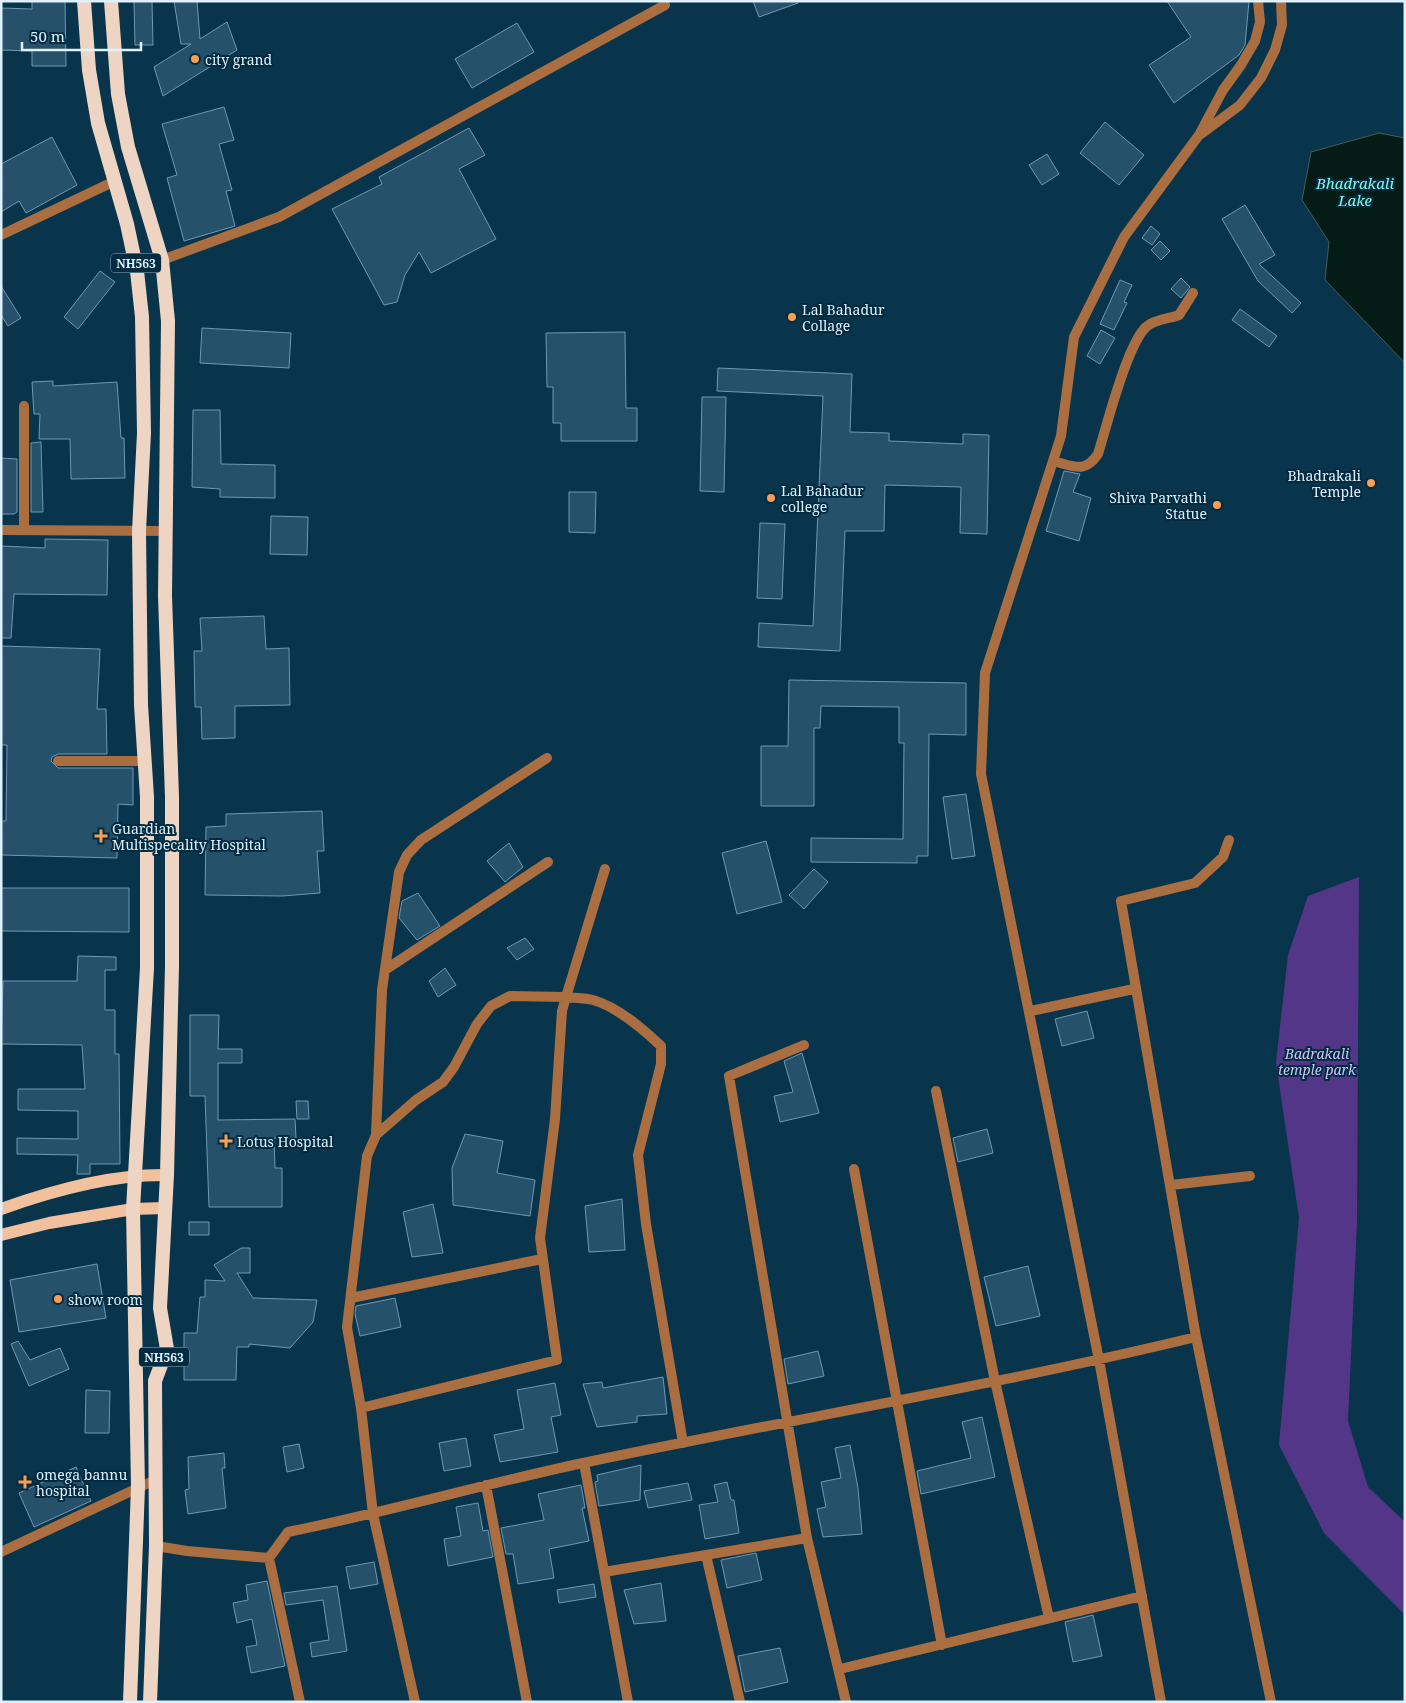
<svg xmlns="http://www.w3.org/2000/svg" width="1406" height="1703" font-family="'Noto Serif',serif">
	<style>
		.green { fill: #543689 }
		.water { fill: #041b16; stroke: #465b5b }
		.building { fill: #26516a; stroke: #6e99b5 }
		.lines { fill: none; stroke-linecap: round; stroke-linejoin: round }
		.minor { stroke: #aa6e40; stroke-width: 10 }
		.primary { stroke: #f2c09c; stroke-width: 12 }
		.trunk { stroke: #eed5c3; stroke-width: 14 }
		.poi-dot { fill: #fc9e52; stroke: #002b41; stroke-width: 2 }
		.labels { text-anchor: middle; dominant-baseline: central; stroke-width: 4; stroke-linejoin: round; paint-order: stroke }
		.shield { fill: #002b41; stroke: #9cb6c5; stroke-width: 1 }
		.shield-label { font-size: 12px; font-weight: bold; fill: #dff1fd }
		.poi-label { font-size: 14px; fill: #dff1fd; stroke: #002b41; text-anchor: start }
		.park-label { font-size: 14px; font-style: italic; fill: #d2c3f9; stroke: #002b41 }
		.water-label { font-size: 15px; font-style: italic; fill: #84f9df; stroke: #002b41 }
	</style>
	<rect width="100%" height="100%" fill="#08354c"/>
	<!-- green -->
	<path class="green" d="M1359,877l-2,345 -9,199 20,66 37,35v93l-81,-82 -45,-88 20,-227 -23,-155 12,-108 20,-59z"/>
	<!-- water -->
	<path class="water" d="M1379,133l26,5v225l-80,-83 4,-38 -27,-42 9,-48z"/>
	<!-- building -->
	<path class="building" d="M32,1h33l1,65h-34v-15l-31,-1v-42l31,1z
		M134,1h18l1,44h-18z
		M174,1h23l3,38 27,-17 10,28 -74,46 -9,-29 37,-23h-10z
		M753,1h45v2l-39,14z
		M1167,1h82l-4,44 -6,10 -65,48 -25,-38 42,-28z
		M517,23l17,29 -62,36 -17,-29z
		M224,107l10,33 -15,4 13,46 -6,1 9,35 -51,15 -17,-63 10,-3 -15,-51z
		M1105,122l39,33 -25,30 -39,-32z
		M469,128l16,27 -26,14 37,70 -65,34 -12,-21 -14,23 -8,27 -13,3 -52,-96 50,-25 -3,-7z
		M52,137l25,48 -51,28 -7,-12 -18,11v-48z
		M1047,154l12,20 -17,11 -13,-20z
		M1245,205l30,50 -16,9 42,39 -9,10 -34,-32 -36,-62z
		M1151,226l9,8 -8,11 -10,-7z
		M1160,241l10,10 -9,9 -10,-10z
		M100,271l15,11 -37,47 -14,-12z
		M1181,278l9,9 -9,11 -10,-9z
		M1120,280l12,5 -8,17 3,1 -13,27 -14,-6z
		M1,286l20,32 -13,8 -7,-11z
		M1240,309l37,27 -8,11 -37,-27z
		M202,328l89,5 -2,35 -89,-5z
		M1101,330l14,8 -15,26 -13,-8z
		M625,332l1,76h11v33h-76v-18h-8v-36h-6l-1,-54z
		M718,368l134,6 -2,58 39,1v8l74,3v-10l26,1 -2,99 -27,-1 1,-46 -76,-2 -1,46h-39l-5,120 -82,-4 1,-24 54,3 10,-230 -106,-5z
		M53,381v5l64,-4 4,56h3l1,40 -54,1 -1,-40h-31l1,-25h-6l-2,-32z
		M702,397h24l-2,95 -24,-1z
		M193,410h27l1,54 54,1v33l-55,-1v-8l-28,-2z
		M41,442l2,70h-12v-69z
		M1,458l16,1v53l-3,2h-13z
		M1064,471l16,3 -7,18 18,6 -12,43 -33,-10z
		M569,492h27l-1,41 -26,-1z
		M271,516l37,1 -1,38 -37,-1z
		M760,523l25,1 -3,75 -25,-1z
		M45,539l63,1 -1,55 -93,-1 -3,44h-10v-92l44,2z
		M264,616l2,33 23,-1 1,57 -55,1v32l-33,1 -1,-32h-6l-1,-56h8l-2,-33z
		M1,646l99,3 -3,60h9l1,45h-49l-6,3 -1,4 7,7h75v37l-15,-1 -1,54 -116,-3v-34h5l1,-76h-6z
		M789,680l177,3v52l-37,-1 -1,122h-11v7l-106,-1v-24l92,1 1,-96h-5v-36l-78,-1 -1,22h-6v78h-53v-60h27z
		M966,794l9,62 -23,3 -9,-62z
		M322,811l2,40h-7l3,42 -38,3 -77,-1 1,-68 20,-1v-12z
		M766,841l16,61 -45,12 -15,-61z
		M509,843l14,24 -18,15 -18,-21z
		M814,869l14,13 -24,27 -15,-14z
		M1,888h128v44l-128,-1z
		M418,893l22,33 -23,14 -18,-22 3,-17z
		M525,938l9,11 -17,11 -10,-12z
		M78,956l38,1v13h-11v40h10v44h4l1,110h-30v10h-13l1,-19 -61,-1v-16l61,1v-28l-60,-1v-21h67l-3,-44 -81,-1 2,-63h74z
		M445,968l11,17 -18,12 -9,-16z
		M1087,1011l7,27 -32,8 -7,-27z
		M190,1015h29l-1,34h24v14h-24v57l77,-1 1,19h-22l1,30h7v39h-73l-4,-111h-15z
		M802,1053l17,60 -39,9 -6,-26 19,-4 -9,-31z
		M296,1101h12l1,18h-12z
		M987,1129l6,24 -35,9 -5,-24z
		M465,1134l38,7 -6,32 38,7 -5,36 -77,-11 -1,-37z
		M622,1199l3,51 -36,2 -4,-46z
		M433,1204l10,49 -31,4 -9,-45z
		M189,1222h20v13h-20z
		M241,1248h9v25h-13l16,25 64,2 -4,22 -23,26 -41,-4v3h-12l-1,33h-52v-47h13l3,-36h5v-17l20,1 -11,-16z
		M97,1264l9,54 -87,14 -9,-52z
		M1028,1266l12,50 -44,10 -12,-49z
		M395,1298l6,29 -41,9 -5,-22 1,-8z
		M18,1341l12,19 30,-12 9,21 -40,17 -18,-42z
		M818,1351l6,25 -36,8 -4,-25z
		M663,1377l4,37 -30,2v6l-40,5 -14,-43 19,-2 1,6z
		M555,1383l6,32 -10,2 7,35 -58,10 -6,-27 30,-6 -7,-39z
		M86,1390l24,1 -1,42h-24z
		M982,1417l13,60 -74,17 -4,-23 54,-13 -9,-36z
		M466,1438l5,28 -27,5 -5,-28z
		M299,1444l5,24 -17,4 -4,-25z
		M850,1445l8,43 4,46 -39,3 -6,-28 9,-2 -5,-25 20,-4 -6,-30z
		M224,1453l1,15h-3l4,40 -38,6 -3,-24 4,-1 -1,-32z
		M641,1465l-1,35 -41,6 -4,-24 3,-1 -1,-6z
		M76,1467l15,34 -57,26 -15,-34z
		M727,1482l4,18h3l5,33 -34,6 -6,-34 19,-3 -4,-17z
		M688,1483l4,17 -44,8 -4,-17z
		M581,1485l4,23h-3l7,33 -40,8 5,29 -36,6 -5,-30h-7l-5,-26 43,-8 -6,-26z
		M478,1503l5,28 5,-1 5,27 -45,9 -4,-27 17,-3 -5,-29z
		M756,1553l6,27 -35,8 -6,-28z
		M374,1562l4,22 -28,5 -4,-22z
		M267,1581l18,85 -34,7 -5,-26 11,-2 -5,-26 -15,4 -4,-20 15,-3 -2,-15z
		M661,1583l5,38 -32,3 -10,-34z
		M594,1584l2,13 -37,6 -2,-13z
		M337,1586l10,65 -35,6 -2,-14 19,-3 -6,-40 -37,5 -2,-12z
		M1093,1615l9,41 -29,6 -8,-40z
		M780,1648l8,34 -43,10 -7,-36z"/>
	<g class="lines">
		<!-- minor -->
		<path class="minor" d="M1201,134l39,-29 21,-27 14,-28 7,-25 -1,-24
			M1,235l114,-54
			M162,260l117,-43 386,-212
			M1053,461c20,5 32,13 45,-7 9,-29 29,-109 48,-127 9,-8 23,-8 33,-12l14,-22
			M1,530l165,1
			M24,530v-124
			M58,761h85
			M1229,840l-6,17 -28,26 -74,18 75,436 75,365
			M605,869l-39,128c9,1 19,1 27,3 25,7 50,29 68,46v18l-23,91 8,69 37,219
			M385,970l163,-108
			M1031,1011l103,-22
			M804,1045l-75,31 78,462 39,164
			M936,1091l59,290 54,237
			M854,1169l88,476
			M1171,1185l79,-9
			M351,1298l191,-39
			M361,1408l196,-48 -17,-122 15,-119 7,-108 4,-14 -56,-1 -19,10 -14,18 -23,43 -11,15 -27,18 -40,35
			M584,1463l44,239
			M486,1485l41,217
			M156,1546l31,5 82,7 19,-26c99,-20 196,-48 295,-69 204,-43 410,-77 613,-126
			M1,1552l154,-72
			M706,1555l34,147
			M269,1558l31,144
			M604,1572l203,-34
			M840,1669l302,-73
			M415,1702l-42,-188 -12,-106 -14,-81 20,-171 9,-21 6,-145 17,-118 8,-17 14,-15 126,-82
			M1161,1702l-62,-342 -118,-586 4,-101 76,-237 13,-99 50,-100 75,-102 24,-45 18,-25 14,-24 5,-19 -2,-21"/>
		<!-- primary -->
		<path class="primary" d="M1,1209c50,-18 112,-35 166,-34
			M1,1235l48,-12 84,-14 32,-1"/>
		<!-- trunk -->
		<path class="trunk" d="M84,1l5,69 9,53 29,101 10,47 5,46 2,116 -5,98 2,174 6,92v171l-14,241 5,278 -8,215
			M111,1l7,93 10,53 34,113 6,61 -3,275 7,201v169l-5,209 -7,133 7,41 -12,32 1,165 -6,156"/>
	</g>
	<!-- markers -->
	<g class="poi-dot">
		<circle cx="195" cy="59" r="5"/>
		<circle cx="792" cy="317" r="5"/>
		<circle cx="1371" cy="483" r="5"/>
		<circle cx="771" cy="498" r="5"/>
		<circle cx="1217" cy="505" r="5"/>
		<path d="M98.5 828.5h5v5h5v5h-5v5h-5v-5h-5v-5h5z"/>
		<path d="M223.5 1133.5h5v5h5v5h-5v5h-5v-5h-5v-5h5z"/>
		<circle cx="58" cy="1299" r="5"/>
		<path d="M22.5 1474.5h5v5h5v5h-5v5h-5v-5h-5v-5h5z"/>
	</g>
	<g class="labels">
		<!-- shield labels -->
		<g class="shield">
			<rect x="111" y="253.5" width="50" height="19" rx="4"/>
			<rect x="139" y="1347.5" width="50" height="19" rx="4"/>
		</g>
		<g class="shield-label">
			<text x="136" y="263">NH563</text>
			<text x="164" y="1357">NH563</text>
		</g>
		<!-- poi labels -->
		<g class="poi-label">
			<text x="205" y="59">city grand</text>
			<text x="802" y="309">Lal Bahadur<tspan x="802" dy="16">Collage</tspan></text>
			<text x="1361" y="475" text-anchor="end">Bhadrakali<tspan x="1361" dy="16">Temple</tspan></text>
			<text x="781" y="490">Lal Bahadur<tspan x="781" dy="16">college</tspan></text>
			<text x="1207" y="497" text-anchor="end">Shiva Parvathi<tspan x="1207" dy="16">Statue</tspan></text>
			<text x="112" y="828">Guardian<tspan x="112" dy="16">Multispecality Hospital</tspan></text>
			<text x="237" y="1141">Lotus Hospital</text>
			<text x="68" y="1299">show room</text>
			<text x="36" y="1474">omega bannu<tspan x="36" dy="16">hospital</tspan></text>
		</g>
		<!-- park labels -->
		<g class="park-label">
			<text x="1317" y="1053">Badrakali<tspan x="1317" dy="16">temple park</tspan></text>
		</g>
		<!-- water labels -->
		<g class="water-label">
			<text x="1355" y="183">Bhadrakali<tspan x="1355" dy="17">Lake</tspan></text>
		</g>
	</g>
	<!-- border -->
	<rect width="1406" height="1703" fill="none" stroke="#dff1fd" stroke-width="5"/>
	<!-- scale -->
	<path d="M22 42v8h119v-8" fill="none" stroke="#dff1fd" stroke-width="2.5"/>
	<text x="30" y="42" font-size="15" fill="#dff1fd" stroke="#002b41" stroke-width="4" paint-order="stroke">50 m</text>
</svg>
